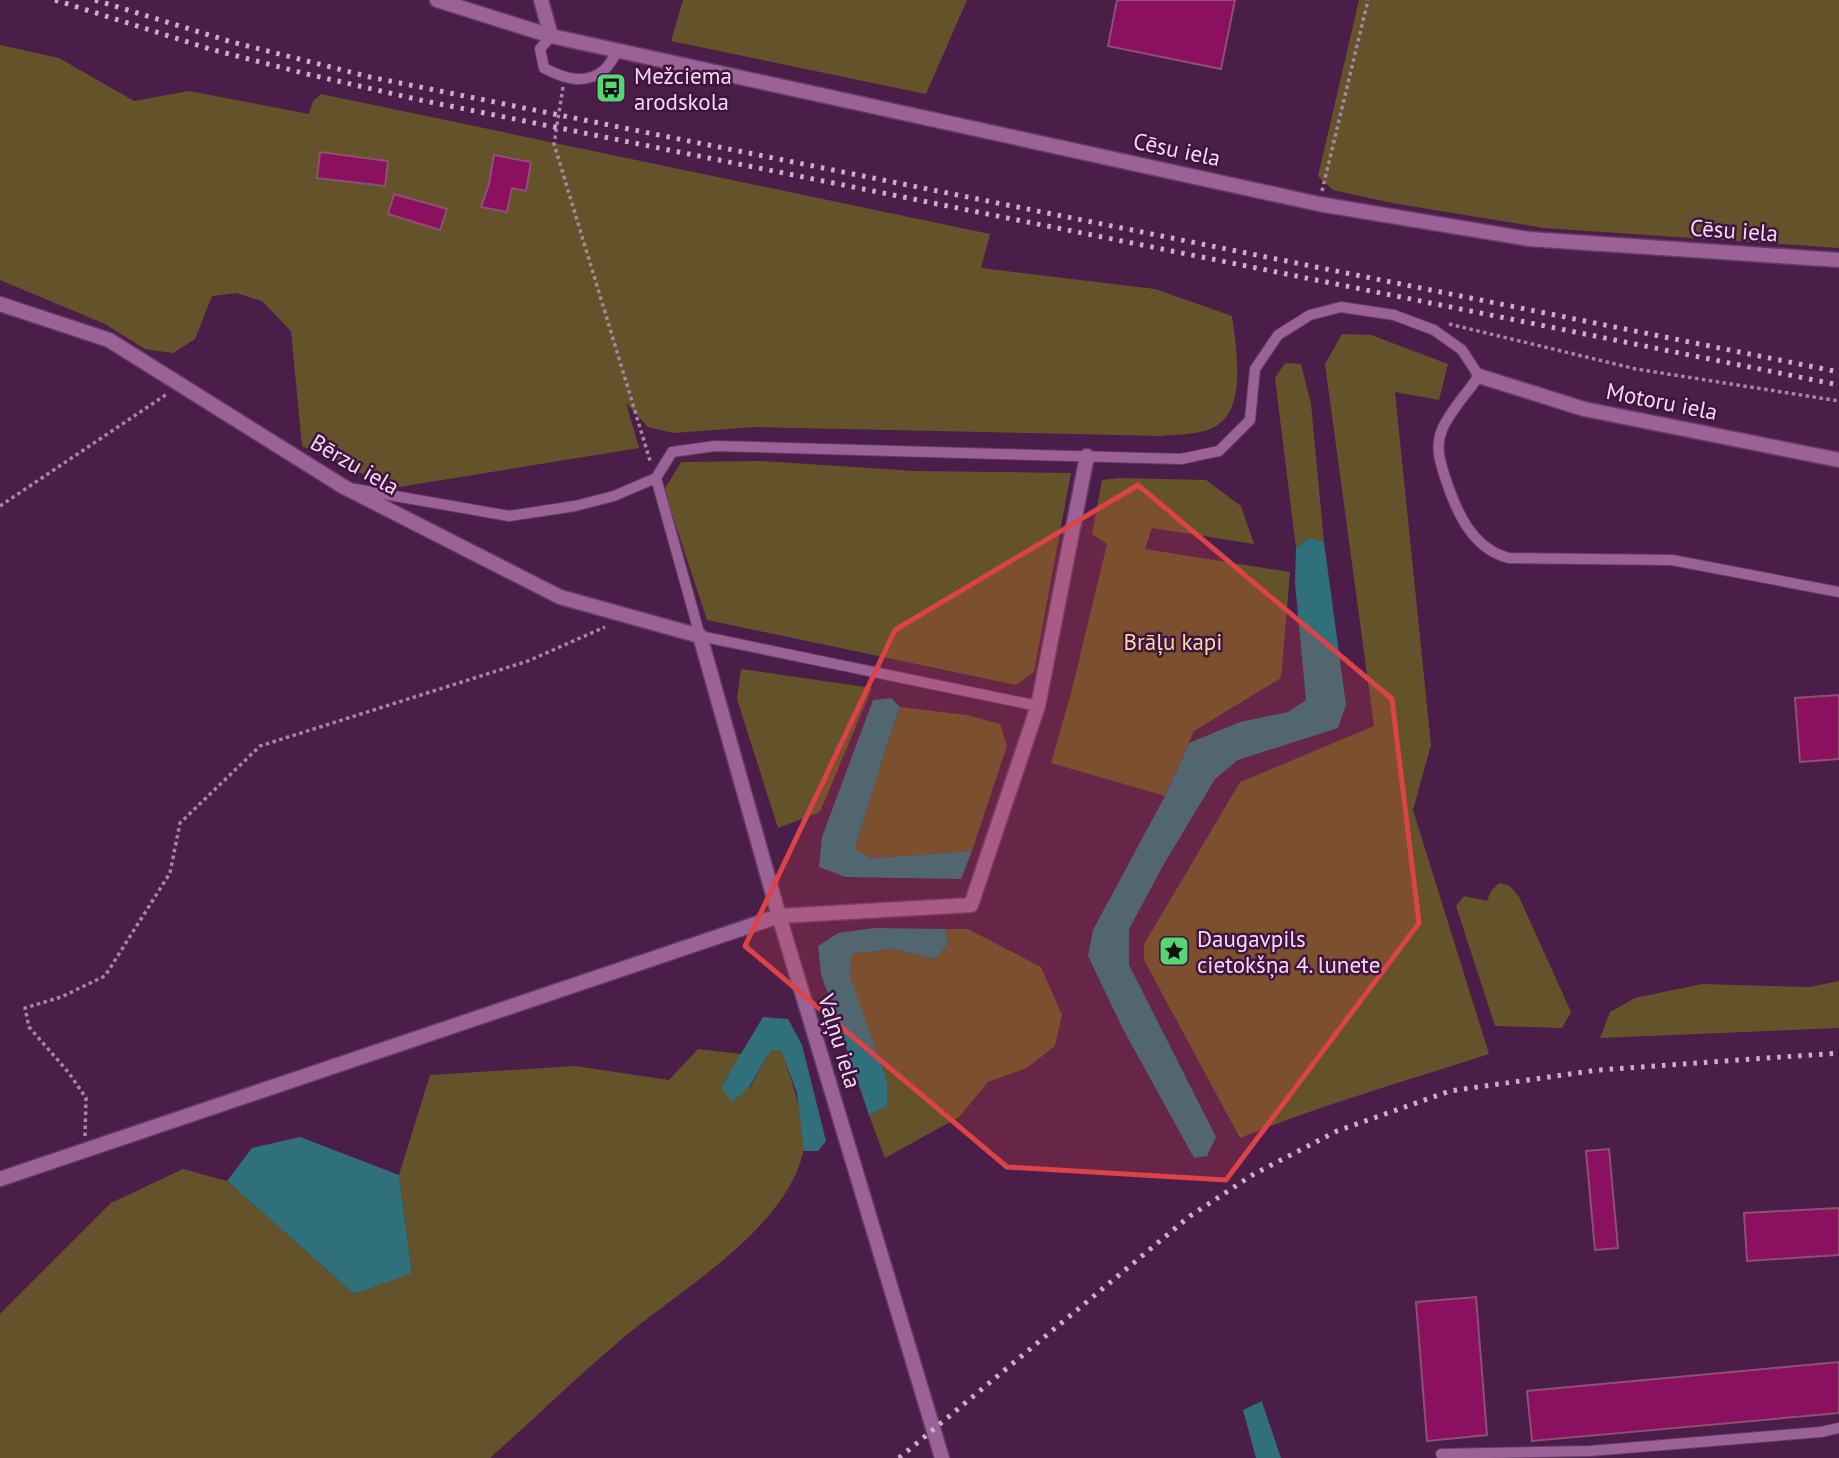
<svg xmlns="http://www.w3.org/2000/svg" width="1839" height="1458" font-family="'PT Sans',sans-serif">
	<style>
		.green { fill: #64532a }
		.water { fill: #2f707a }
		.building { fill: #8b105f; stroke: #8d5070; stroke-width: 2 }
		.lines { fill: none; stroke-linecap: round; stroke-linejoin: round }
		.lane-casing { stroke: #653c64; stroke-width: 12 }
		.street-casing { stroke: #653c64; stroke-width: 17 }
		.path { stroke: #a885a6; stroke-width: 3.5; stroke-dasharray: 3.5 3.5; stroke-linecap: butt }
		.lane { stroke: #9a6297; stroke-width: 10 }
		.street { stroke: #9a6297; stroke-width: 14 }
		.rail { stroke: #cdadcb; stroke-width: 5; stroke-dasharray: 3.5 7; stroke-linecap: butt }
		.marked { fill: #db4346; fill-opacity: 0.2; stroke: #db4346; stroke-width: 5; stroke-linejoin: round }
		.labels { text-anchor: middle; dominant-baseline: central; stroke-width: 5; stroke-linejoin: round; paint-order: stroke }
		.poi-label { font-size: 23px; fill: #f5d9f3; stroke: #3f143f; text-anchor: start }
		.street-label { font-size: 23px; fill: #f5d9f3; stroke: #3f143f }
		.park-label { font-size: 23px; fill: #f6dea4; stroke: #3f143f }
	</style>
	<rect width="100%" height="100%" fill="#4a1e49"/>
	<!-- green -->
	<path class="green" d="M683,0h284l-41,94 -255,-53z
		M1359,0h480v248l-295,-20 -152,-25 -59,-13 -15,-14z
		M0,45l59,13 75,43 55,-10 120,23 4,-13 8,-7 669,140 -9,34 174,21 77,27c4,31 17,99 -22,113 -14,6 -33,5 -48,7l-407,-9 -82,6 -25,-6 -22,-24 13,45 -246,40 -91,-42 -11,-115 -29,-30 -26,-8 -24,3 -17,43 -22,14 -28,-4 -40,-25 -105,-44z
		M1342,334l29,1 77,29 -9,36 -44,-8 36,353 -18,65 76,244c-83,27 -168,51 -249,84l-96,-178v-16l96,-162 134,-56 -49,-362z
		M1285,363l16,1 10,40 13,138 -15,-4 -13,10 -21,-170z
		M762,461l153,10 156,2 -37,199 -18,13 -309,-65 -43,-130 17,-28z
		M1120,478l86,2 35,26 13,38 -102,-16 -7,21 145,23 -9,106 -87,53 -29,65 -114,-33 20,-70 36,-149 -15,-10 10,-54z
		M741,669l131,19 -52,124 -42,16 -41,-129z
		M900,707l67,8 33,9 7,22 -35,105 -102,7 -15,-9 28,-92z
		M1499,883l11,3 9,11 52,115 -9,16 -67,-2 -39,-120 8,-10 23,5 4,-10z
		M945,929h23l73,38 21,48 -7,31 -28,22 -39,14 -29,35 -74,41 -16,-43 18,-9 -37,-129 2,-23 41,-5 43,10 12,-15z
		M1839,981v47l-239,10 10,-26 25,-14 67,-14 107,3z
		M698,1049l43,5 -20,33h29l21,-38 10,1c9,25 28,78 22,103 -18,75 -118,134 -174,180 -48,40 -93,84 -139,125h-490v-144l111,-111 72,-34 44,12 127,113 58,-22 -13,-97 31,-100 145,-9 94,14z"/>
	<!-- water -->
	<path class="water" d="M1309,538l15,4 22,163 -8,23 -100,32 -23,19 -51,85 -35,65v36l87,172 -9,19 -13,2 -71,-129 -35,-73 5,-26 72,-134 24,-53 51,-21 48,-10 18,-12 -11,-117 1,-35z
		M891,698l9,9 -17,50 -28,92 15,9 102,-7 -11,28 -116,-2 -26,-10 3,-30 51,-137z
		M875,928l70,1 3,15 -12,15 -43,-10 -41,5 -2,23 37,104v25l-18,9 -48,-141 -3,-28 20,-13z
		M763,1017l25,2 14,26 24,96 -8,10h-14l-7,-58 -16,-43h-10l-22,37 -17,15 -11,-15z
		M300,1137l99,38 13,98 -58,21 -127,-113 25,-33z
		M1262,1401v1l19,56h-25l-13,-48z"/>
	<!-- building -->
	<path class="building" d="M1117,0h118l-14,69 -113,-23z
		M320,152l68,9 -3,25 -68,-8z
		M494,155l37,7 -5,29 -14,-3 -5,24 -26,-5 8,-23z
		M394,194l53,15 -7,21 -52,-16z
		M1839,695v64l-39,3 -5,-64z
		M1609,1149l9,99 -23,2 -9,-99z
		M1839,1208v47l-92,6 -3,-48z
		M1476,1297l11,138 -60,6 -11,-139z
		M1839,1362v51l-307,28 -5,-50z"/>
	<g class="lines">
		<!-- lane casing -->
		<g class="lane-casing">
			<path id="lane" d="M551,36l-11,13 4,19c19,10 41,18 60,2 6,-5 10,-14 14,-19
				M656,478l44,158 338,70
				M355,489l154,27 66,-10 39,-10 42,-18 16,-26 43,-6 466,13 38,-8 31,-31 5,-51 23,-34 32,-20 31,-8 53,8 40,15 28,20 17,26c-11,16 -30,36 -37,54 -7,16 -2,32 3,47 11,34 27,72 64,81l163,2 167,32
				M1441,1454l149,-3 231,-19 18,-4"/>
		</g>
		<!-- street casing -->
		<g class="street-casing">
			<path id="street" d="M437,0l114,36 768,168 210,35 310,21
				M541,0l10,36
				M0,304l109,36 235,147 216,110 140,39 79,280 163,542
				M1479,376l105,33 255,51
				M0,1179l779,-263 192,-11 67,-199 49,-250"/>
		</g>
		<!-- path -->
		<path class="path" d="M563,87l-9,57 97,320
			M1322,191l46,-191
			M1449,324l187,45 203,32
			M0,506l167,-112
			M85,1136l1,-38 -17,-25 -40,-46 -4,-19 36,-11 44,-21 65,-103 10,-50 80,-77 268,-85 77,-34"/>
		<!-- lane -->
		<use href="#lane" class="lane"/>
		<!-- street -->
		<use href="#street" class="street"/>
		<!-- rail -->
		<path class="rail" d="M55,0l155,49 97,25 113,26 1419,285
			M95,0l137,42 138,35 1469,295
			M899,1458l291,-242 64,-42 83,-43 113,-40 148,-21 241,-17"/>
	</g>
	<!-- marked area -->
	<path class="marked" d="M1138,485l254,214 27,224 -193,257 -219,-13 -262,-221 150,-316z"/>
	<!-- icons -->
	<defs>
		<g id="bus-square" transform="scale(1.575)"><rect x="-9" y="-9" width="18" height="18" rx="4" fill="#54d672" stroke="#3f143f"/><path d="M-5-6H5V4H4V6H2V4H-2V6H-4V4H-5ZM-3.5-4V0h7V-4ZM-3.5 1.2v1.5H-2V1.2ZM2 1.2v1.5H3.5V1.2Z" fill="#111"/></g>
		<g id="sight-square" transform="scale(1.575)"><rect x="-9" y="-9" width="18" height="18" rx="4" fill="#54d672" stroke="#3f143f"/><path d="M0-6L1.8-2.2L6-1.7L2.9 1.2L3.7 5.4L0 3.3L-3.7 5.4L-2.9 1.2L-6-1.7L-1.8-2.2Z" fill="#111"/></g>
	</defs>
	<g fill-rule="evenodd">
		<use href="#bus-square" x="611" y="88"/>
		<use href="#sight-square" x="1174" y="951"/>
	</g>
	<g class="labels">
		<!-- poi labels -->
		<g class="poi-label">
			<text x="634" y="75">Mežciema<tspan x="634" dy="26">arodskola</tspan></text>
			<text x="1197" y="938">Daugavpils<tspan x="1197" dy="26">cietokšņa 4. lunete</tspan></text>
		</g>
		<!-- street labels -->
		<g class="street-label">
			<text transform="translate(1177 149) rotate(12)">Cēsu iela</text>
			<text transform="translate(1734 230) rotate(4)">Cēsu iela</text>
			<text transform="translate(1662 401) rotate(11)">Motoru iela</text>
			<text transform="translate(355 464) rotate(30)">Bērzu iela</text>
			<text transform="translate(840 1041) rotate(73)">Vaļņu iela</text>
		</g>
		<!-- park labels -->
		<g class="park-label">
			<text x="1173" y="641">Brāļu kapi</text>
		</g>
	</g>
</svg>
